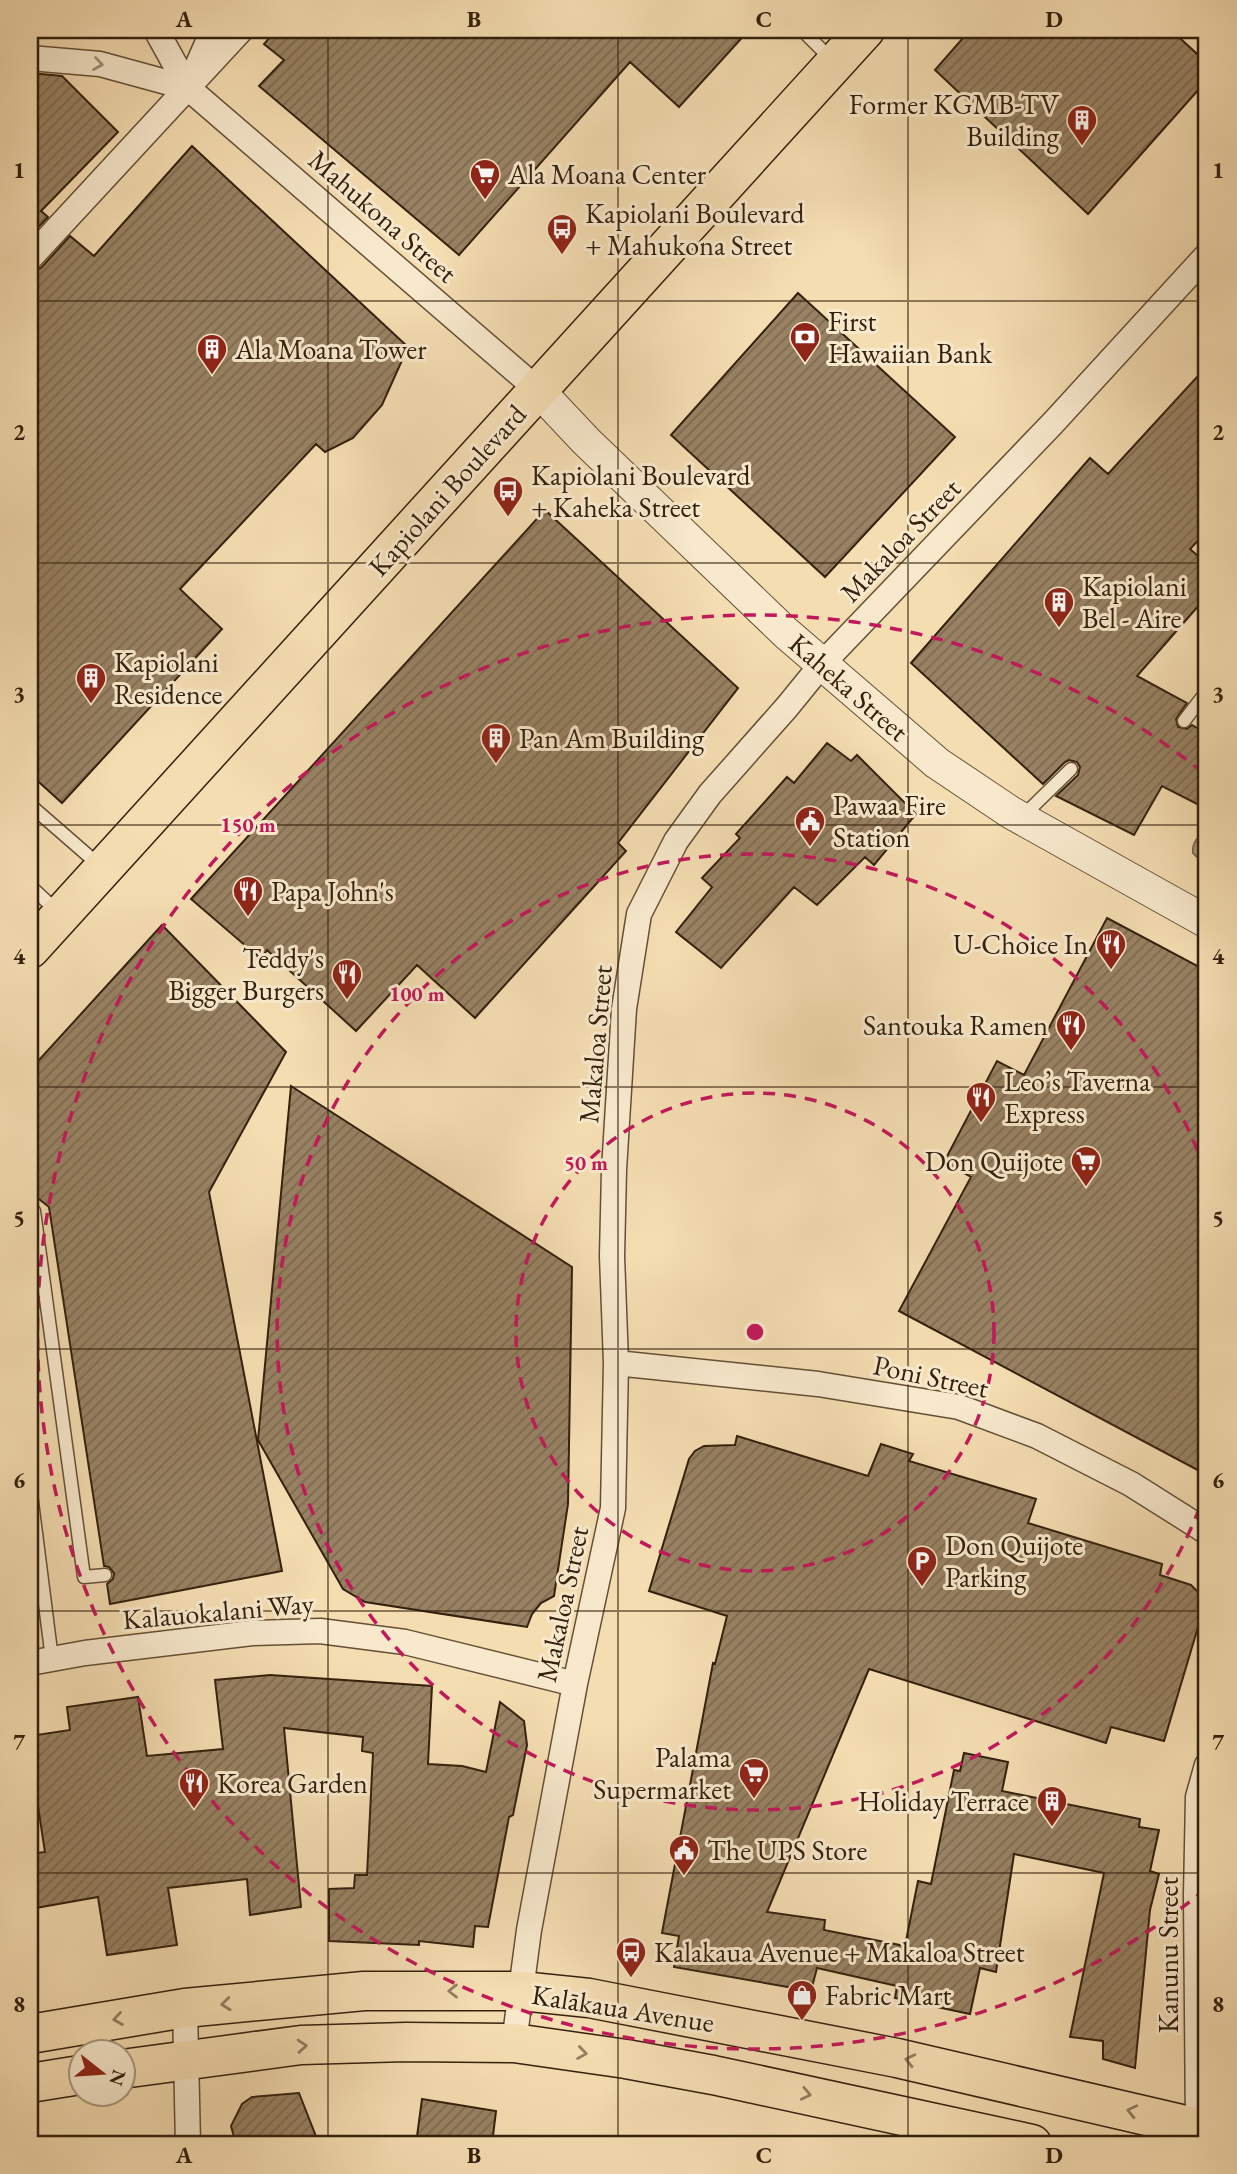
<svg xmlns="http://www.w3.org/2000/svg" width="1237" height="2174" font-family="'EB Garamond',serif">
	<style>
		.water { fill: url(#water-ripples); stroke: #806b4e; stroke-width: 2 }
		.building { fill: url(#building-hatch); stroke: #33200d; stroke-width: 2 }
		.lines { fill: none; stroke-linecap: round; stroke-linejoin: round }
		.service-casing { stroke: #644f36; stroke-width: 15 }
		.minor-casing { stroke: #644f36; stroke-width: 27 }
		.tertiary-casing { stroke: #644f36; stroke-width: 34 }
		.primary-casing { stroke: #33200d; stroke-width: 41 }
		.service { stroke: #f8e9cd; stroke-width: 12 }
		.minor { stroke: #f8e9cd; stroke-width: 24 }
		.tertiary { stroke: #f8e9cd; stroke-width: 32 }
		.primary { stroke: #f5ddb2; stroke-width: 38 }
		.oneway { stroke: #9f8f77 }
		.oneway2 { stroke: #947e60 }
		.grid { fill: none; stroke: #33200d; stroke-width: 2; stroke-opacity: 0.55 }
		.ring { fill: none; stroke: #c2185b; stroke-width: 3.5; stroke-dasharray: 12 9 }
		.labels { text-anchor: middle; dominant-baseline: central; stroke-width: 6; stroke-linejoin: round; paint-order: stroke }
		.poi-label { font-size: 28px; fill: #33200d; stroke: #f8e9cd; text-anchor: start }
		.street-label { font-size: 28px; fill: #33200d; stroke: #f8e9cd }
		.centre { fill: #c2185b; stroke: #f8e9cd; stroke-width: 3.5 }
		.ring-label { font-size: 21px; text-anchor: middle; font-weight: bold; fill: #c2185b; stroke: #f8e9cd; stroke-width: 6; stroke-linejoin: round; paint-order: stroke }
		.neatline { fill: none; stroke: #33200d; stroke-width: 2.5 }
		.grid-label { font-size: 23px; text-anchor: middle; font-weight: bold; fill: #33200d }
	</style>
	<defs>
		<pattern id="water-ripples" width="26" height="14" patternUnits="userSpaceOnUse" patternTransform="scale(1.75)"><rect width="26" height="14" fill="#b39d7a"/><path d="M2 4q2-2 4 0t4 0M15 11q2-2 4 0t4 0" fill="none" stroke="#928062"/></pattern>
		<pattern id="building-hatch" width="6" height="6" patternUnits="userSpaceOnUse" patternTransform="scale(1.75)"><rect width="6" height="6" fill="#988263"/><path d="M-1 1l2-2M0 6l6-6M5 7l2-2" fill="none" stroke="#7d6a50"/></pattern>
	</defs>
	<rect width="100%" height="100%" fill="#f5ddb2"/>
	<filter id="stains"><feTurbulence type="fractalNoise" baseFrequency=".00286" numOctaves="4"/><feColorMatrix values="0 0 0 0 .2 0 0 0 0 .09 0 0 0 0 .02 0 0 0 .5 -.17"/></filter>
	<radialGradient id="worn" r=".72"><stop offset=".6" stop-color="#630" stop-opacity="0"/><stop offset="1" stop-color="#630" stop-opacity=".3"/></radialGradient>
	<!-- water -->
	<path class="water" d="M1207,831v27l-10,-1 -4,-4c-1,-11 5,-17 14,-22z"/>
	<!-- building -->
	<path class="building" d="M276,30h473l-70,77 -49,-45 -171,193 -200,-169 25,-26 -20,-16z
		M970,30h201l36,33v17l-119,134 -153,-144z
		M30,73l32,3 56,56 -77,79 7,6 -18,19z
		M192,146l216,201 -26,58 -29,33 -28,14 -9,-8 -136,145 42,40 -160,174 -32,-29v-502l11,-4 29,-32 24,20z
		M798,293l157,144 -130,140 -154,-142z
		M1207,366v165l-17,18 17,15v32l-70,80 50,27 -11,16 2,8 9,2 5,-4 15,9v75l-45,-23 -28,49 -78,-39 22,-21 2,-8 -3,-5 -8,-2 -4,2 -22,22 -132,-121 179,-205 18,16z
		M545,510l193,178 -120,155 8,8 -151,167 -58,-53 -61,66 -89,-81 -6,9 -70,-60z
		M827,743l24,18 6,-6 59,59 -42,51 -9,-8 -48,48 -23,-18 -73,81 -45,-36 36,-45 -10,-9 38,-40 -4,-4 51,-57 7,6z
		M1107,918l100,53v504l-308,-164 72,-134 -27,-15 53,-101 27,14z
		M162,925l124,127 -77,140 73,379 -172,33 -3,-20 6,-5 1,-6 -5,-6 -5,-1 -55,-359 -19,-15v-122z
		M291,1086l281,181 -4,237 -14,92 -13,7 -9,11 -5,13 -162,-25 -22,-13 -85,-149z
		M737,1436l131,40 13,-32 32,10 -4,7 127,38 -8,24 134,41 -2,11 31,10 8,8 5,14 -40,134 -53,-14 -5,16 -237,-74 -102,243 58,8 -1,10 81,16 13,-65 13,3 23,-114 6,1 4,-18 44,9 -6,29 138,28 -1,8 20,3 -9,41 9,3 -9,36 -15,158 -32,-9v-18l-33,-4 34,-164 -90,-19 -18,118 -16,-4 -10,46 -75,-16 2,-12 -80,-18 -6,23 -137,-24 5,-31 -17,-3 51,-270 2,1 12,-48 -78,-25 40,-132 6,-8 9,-5 31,-1z
		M270,1675l162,11 -4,78 34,2 24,6 14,-70 24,19 3,24 -14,70 -4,2 -21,110 -13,-1 -2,21 -54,-6v4l-90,-4v-52l25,-1 1,-13h12l6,-122 -11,-2 1,-14 -79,-9 17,179 -51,8 -3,-36 -79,9 9,57 -70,10 -9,-58 -68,12v-55l15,-2 -8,-52 -7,1v-65l40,-6 -3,-23 71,-10 9,59 76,-7 -8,-69z
		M299,2093l20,51h-83l-5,-18 11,-22 10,-7z
		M422,2099l74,12 -4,33h-76z"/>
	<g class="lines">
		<!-- service casing -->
		<g class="service-casing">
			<path id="service" d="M802,30l30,30
				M1184,721l23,-30
				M30,805l69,60
				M1021,818l50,-49
				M30,886l28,26
				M30,1207l4,4 50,366 21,-2
				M30,1486l22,173"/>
		</g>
		<!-- minor casing -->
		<g class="minor-casing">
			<path id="minor" d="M156,30l32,58 350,302
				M30,58l70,6 88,24
				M195,71l18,-41
				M30,258l211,-228
				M616,1363l202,21 141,23 78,29 94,48 76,48
				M30,1663l55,-10 167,-20 68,-2 85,11 170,42
				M185,2008l3,136
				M514,2043l15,-113 46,-246 38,-176 3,-145 -4,-107 2,-86 10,-161 15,-95 37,-73 34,-47 77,-87 35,-43 231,-241 154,-168
				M1194,2140l4,-13 -2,-232 2,-98 9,-32"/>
		</g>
		<!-- tertiary casing -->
		<g class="tertiary-casing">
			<path id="tertiary" d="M538,390l48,51 200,192 151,130 73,49 197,110"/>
		</g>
		<!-- primary casing -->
		<g class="primary-casing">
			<path id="primary" d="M30,949l835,-919
				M30,2034l155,-26 179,-17h157l68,7 308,60 310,72
				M122,2069l179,-24 105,-3 108,1 112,16 87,16 319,69
				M30,2083l50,-8"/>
		</g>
		<!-- service -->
		<use href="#service" class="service"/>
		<!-- minor -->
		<use href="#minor" class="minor"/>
		<!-- tertiary -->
		<use href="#tertiary" class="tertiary"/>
		<!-- primary -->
		<use href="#primary" class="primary"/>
	</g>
	<!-- one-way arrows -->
	<defs><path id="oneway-chevron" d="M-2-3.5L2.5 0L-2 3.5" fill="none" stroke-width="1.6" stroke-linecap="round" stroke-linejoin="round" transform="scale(1.75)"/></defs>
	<use class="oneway" href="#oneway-chevron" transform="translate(98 64) rotate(9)"/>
	<g class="oneway2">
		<use href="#oneway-chevron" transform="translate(453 1991) rotate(-180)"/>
		<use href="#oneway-chevron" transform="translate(226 2004) rotate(174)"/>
		<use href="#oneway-chevron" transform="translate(118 2019) rotate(171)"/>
		<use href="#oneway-chevron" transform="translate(302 2046) rotate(-4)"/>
		<use href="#oneway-chevron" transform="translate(582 2053) rotate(8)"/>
		<use href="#oneway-chevron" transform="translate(910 2060) rotate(-167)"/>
		<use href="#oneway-chevron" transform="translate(806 2094) rotate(12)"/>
		<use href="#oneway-chevron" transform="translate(1132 2111) rotate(-167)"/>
	</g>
	<!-- grid -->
	<path class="grid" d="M328,30v2114M618,30v2114M908,30v2114M30,301h1177M30,563h1177M30,825h1177M30,1087h1177M30,1349h1177M30,1611h1177M30,1873h1177"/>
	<!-- distance rings -->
	<g class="ring">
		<circle cx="755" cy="1332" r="239"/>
		<path d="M1207 1488A478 478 0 1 1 1207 1176"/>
		<path d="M1206 1889A717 717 0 1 1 1206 775"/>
	</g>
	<!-- icons -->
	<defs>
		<g id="building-pin" transform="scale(1.575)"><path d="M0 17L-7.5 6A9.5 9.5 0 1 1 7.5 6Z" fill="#8f2418" stroke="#f8e9cd"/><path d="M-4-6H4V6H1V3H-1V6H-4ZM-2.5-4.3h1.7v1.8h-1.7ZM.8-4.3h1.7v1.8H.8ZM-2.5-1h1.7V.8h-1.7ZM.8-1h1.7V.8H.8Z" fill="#fff"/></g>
		<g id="supermarket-pin" transform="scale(1.575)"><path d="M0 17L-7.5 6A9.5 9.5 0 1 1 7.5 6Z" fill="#8f2418" stroke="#f8e9cd"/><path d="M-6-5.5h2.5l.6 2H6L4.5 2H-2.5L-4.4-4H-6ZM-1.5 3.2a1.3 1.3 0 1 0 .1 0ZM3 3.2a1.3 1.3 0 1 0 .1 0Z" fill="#fff"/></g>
		<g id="bus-pin" transform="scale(1.575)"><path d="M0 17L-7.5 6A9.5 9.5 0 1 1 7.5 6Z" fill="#8f2418" stroke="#f8e9cd"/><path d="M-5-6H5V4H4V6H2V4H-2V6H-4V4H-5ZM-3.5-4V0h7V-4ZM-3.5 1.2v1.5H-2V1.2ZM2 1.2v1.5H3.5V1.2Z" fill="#fff"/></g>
		<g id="bank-pin" transform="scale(1.575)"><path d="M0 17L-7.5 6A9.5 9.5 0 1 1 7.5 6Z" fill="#8f2418" stroke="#f8e9cd"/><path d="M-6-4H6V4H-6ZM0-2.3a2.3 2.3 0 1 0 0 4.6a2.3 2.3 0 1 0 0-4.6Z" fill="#fff"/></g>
		<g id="civic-pin" transform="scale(1.575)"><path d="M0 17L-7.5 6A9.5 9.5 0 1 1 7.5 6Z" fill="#8f2418" stroke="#f8e9cd"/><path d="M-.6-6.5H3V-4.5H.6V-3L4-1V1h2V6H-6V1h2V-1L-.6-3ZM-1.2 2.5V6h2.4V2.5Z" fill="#fff"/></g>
		<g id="restaurant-pin" transform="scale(1.575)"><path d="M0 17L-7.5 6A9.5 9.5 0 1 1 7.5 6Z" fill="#8f2418" stroke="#f8e9cd"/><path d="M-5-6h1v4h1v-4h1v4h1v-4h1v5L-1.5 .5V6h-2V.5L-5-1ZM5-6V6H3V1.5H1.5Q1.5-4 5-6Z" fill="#fff"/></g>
		<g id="parking-pin" transform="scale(1.575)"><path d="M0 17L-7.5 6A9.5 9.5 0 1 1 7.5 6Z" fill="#8f2418" stroke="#f8e9cd"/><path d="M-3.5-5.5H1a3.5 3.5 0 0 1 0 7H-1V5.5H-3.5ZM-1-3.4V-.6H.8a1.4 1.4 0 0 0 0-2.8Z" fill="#fff"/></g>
		<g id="shop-pin" transform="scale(1.575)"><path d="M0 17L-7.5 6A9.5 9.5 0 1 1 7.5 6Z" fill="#8f2418" stroke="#f8e9cd"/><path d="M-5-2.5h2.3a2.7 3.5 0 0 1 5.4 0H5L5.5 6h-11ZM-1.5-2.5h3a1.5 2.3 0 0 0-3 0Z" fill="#fff"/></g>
	</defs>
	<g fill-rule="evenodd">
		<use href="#building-pin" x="1082" y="120"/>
		<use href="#supermarket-pin" x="485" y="174"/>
		<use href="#bus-pin" x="562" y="229"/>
		<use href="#bank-pin" x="805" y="337"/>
		<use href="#building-pin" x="212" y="349"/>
		<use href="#bus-pin" x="508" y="491"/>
		<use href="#building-pin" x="1059" y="602"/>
		<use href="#building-pin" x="91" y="678"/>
		<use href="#building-pin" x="496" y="738"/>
		<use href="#civic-pin" x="810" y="821"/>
		<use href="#restaurant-pin" x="248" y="891"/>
		<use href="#restaurant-pin" x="1111" y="944"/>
		<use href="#restaurant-pin" x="347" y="974"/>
		<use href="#restaurant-pin" x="1071" y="1025"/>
		<use href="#restaurant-pin" x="981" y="1097"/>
		<use href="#supermarket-pin" x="1086" y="1161"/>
		<use href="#parking-pin" x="922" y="1561"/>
		<use href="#supermarket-pin" x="754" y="1773"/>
		<use href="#restaurant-pin" x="194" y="1783"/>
		<use href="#building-pin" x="1052" y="1801"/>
		<use href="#civic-pin" x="684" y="1850"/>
		<use href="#bus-pin" x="631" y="1952"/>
		<use href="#shop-pin" x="802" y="1995"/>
	</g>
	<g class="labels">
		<!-- poi labels -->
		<g class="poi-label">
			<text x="1059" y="104" text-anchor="end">Former KGMB-TV<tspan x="1059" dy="32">Building</tspan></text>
			<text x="508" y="174">Ala Moana Center</text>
			<text x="585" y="213">Kapiolani Boulevard<tspan x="585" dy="32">+ Mahukona Street</tspan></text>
			<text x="828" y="321">First<tspan x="828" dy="32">Hawaiian Bank</tspan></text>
			<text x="235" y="349">Ala Moana Tower</text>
			<text x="531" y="475">Kapiolani Boulevard<tspan x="531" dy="32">+ Kaheka Street</tspan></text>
			<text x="1082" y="586">Kapiolani<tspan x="1082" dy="32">Bel - Aire</tspan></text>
			<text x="114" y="662">Kapiolani<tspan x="114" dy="32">Residence</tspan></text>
			<text x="519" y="738">Pan Am Building</text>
			<text x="833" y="805">Pawaa Fire<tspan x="833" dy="32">Station</tspan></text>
			<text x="271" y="891">Papa John's</text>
			<text x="1088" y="944" text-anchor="end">U-Choice In</text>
			<text x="324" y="958" text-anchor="end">Teddy's<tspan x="324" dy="32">Bigger Burgers</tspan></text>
			<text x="1048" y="1025" text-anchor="end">Santouka Ramen</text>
			<text x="1004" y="1081">Leo’s Taverna<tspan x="1004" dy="32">Express</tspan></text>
			<text x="1063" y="1161" text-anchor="end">Don Quijote</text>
			<text x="945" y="1545">Don Quijote<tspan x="945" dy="32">Parking</tspan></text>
			<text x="731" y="1757" text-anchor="end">Palama<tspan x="731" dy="32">Supermarket</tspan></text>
			<text x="217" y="1783">Korea Garden</text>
			<text x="1029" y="1801" text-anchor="end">Holiday Terrace</text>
			<text x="707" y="1850">The UPS Store</text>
			<text x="654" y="1952">Kalakaua Avenue + Makaloa Street</text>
			<text x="825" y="1995">Fabric Mart</text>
		</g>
		<!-- street labels -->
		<g class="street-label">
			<text transform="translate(383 216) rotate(41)">Mahukona Street</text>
			<text transform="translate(447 490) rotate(-48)">Kapiolani Boulevard</text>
			<text transform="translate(900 540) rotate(-46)">Makaloa Street</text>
			<text transform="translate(849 687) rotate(41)">Kaheka Street</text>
			<text transform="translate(595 1044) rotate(-85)">Makaloa Street</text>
			<text transform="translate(931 1376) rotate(12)">Poni Street</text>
			<text transform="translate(562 1604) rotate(-78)">Makaloa Street</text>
			<text transform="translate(218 1611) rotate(-5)">Kalauokalani Way</text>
			<text transform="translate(1168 1955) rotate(-90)">Kanunu Street</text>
			<text transform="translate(623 2008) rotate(9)">Kalākaua Avenue</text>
		</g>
	</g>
	<circle cx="755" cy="1332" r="10" class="centre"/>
	<g class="ring-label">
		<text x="248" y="832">150 m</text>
		<text x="417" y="1001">100 m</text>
		<text x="586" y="1170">50 m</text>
	</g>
	<!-- margin -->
	<rect width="1237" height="2174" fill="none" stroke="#f5ddb2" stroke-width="77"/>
	<!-- north arrow -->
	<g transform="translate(102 2073) rotate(107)"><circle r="33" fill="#f8e9cd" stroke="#a99980" stroke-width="2"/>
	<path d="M0-5L12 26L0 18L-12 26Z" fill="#8f2418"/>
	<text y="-10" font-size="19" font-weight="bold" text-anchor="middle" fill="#33200d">N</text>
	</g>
	<rect x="38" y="38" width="1160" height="2098" class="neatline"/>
	<g class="grid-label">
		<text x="184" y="27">A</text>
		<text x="474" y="27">B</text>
		<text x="764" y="27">C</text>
		<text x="1054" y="27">D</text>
		<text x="19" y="178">1</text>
		<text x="1218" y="178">1</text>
		<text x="19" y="440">2</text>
		<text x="1218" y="440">2</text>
		<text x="19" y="702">3</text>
		<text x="1218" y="702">3</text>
		<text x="19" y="964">4</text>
		<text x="1218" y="964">4</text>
		<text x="19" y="1226">5</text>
		<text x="1218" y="1226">5</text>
		<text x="19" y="1488">6</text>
		<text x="1218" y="1488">6</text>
		<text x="19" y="1750">7</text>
		<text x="1218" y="1750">7</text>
		<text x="19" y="2012">8</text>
		<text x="1218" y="2012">8</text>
		<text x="184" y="2163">A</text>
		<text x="474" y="2163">B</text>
		<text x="764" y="2163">C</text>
		<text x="1054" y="2163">D</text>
	</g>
	<rect width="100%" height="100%" filter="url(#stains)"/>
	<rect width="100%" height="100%" fill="url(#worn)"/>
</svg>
